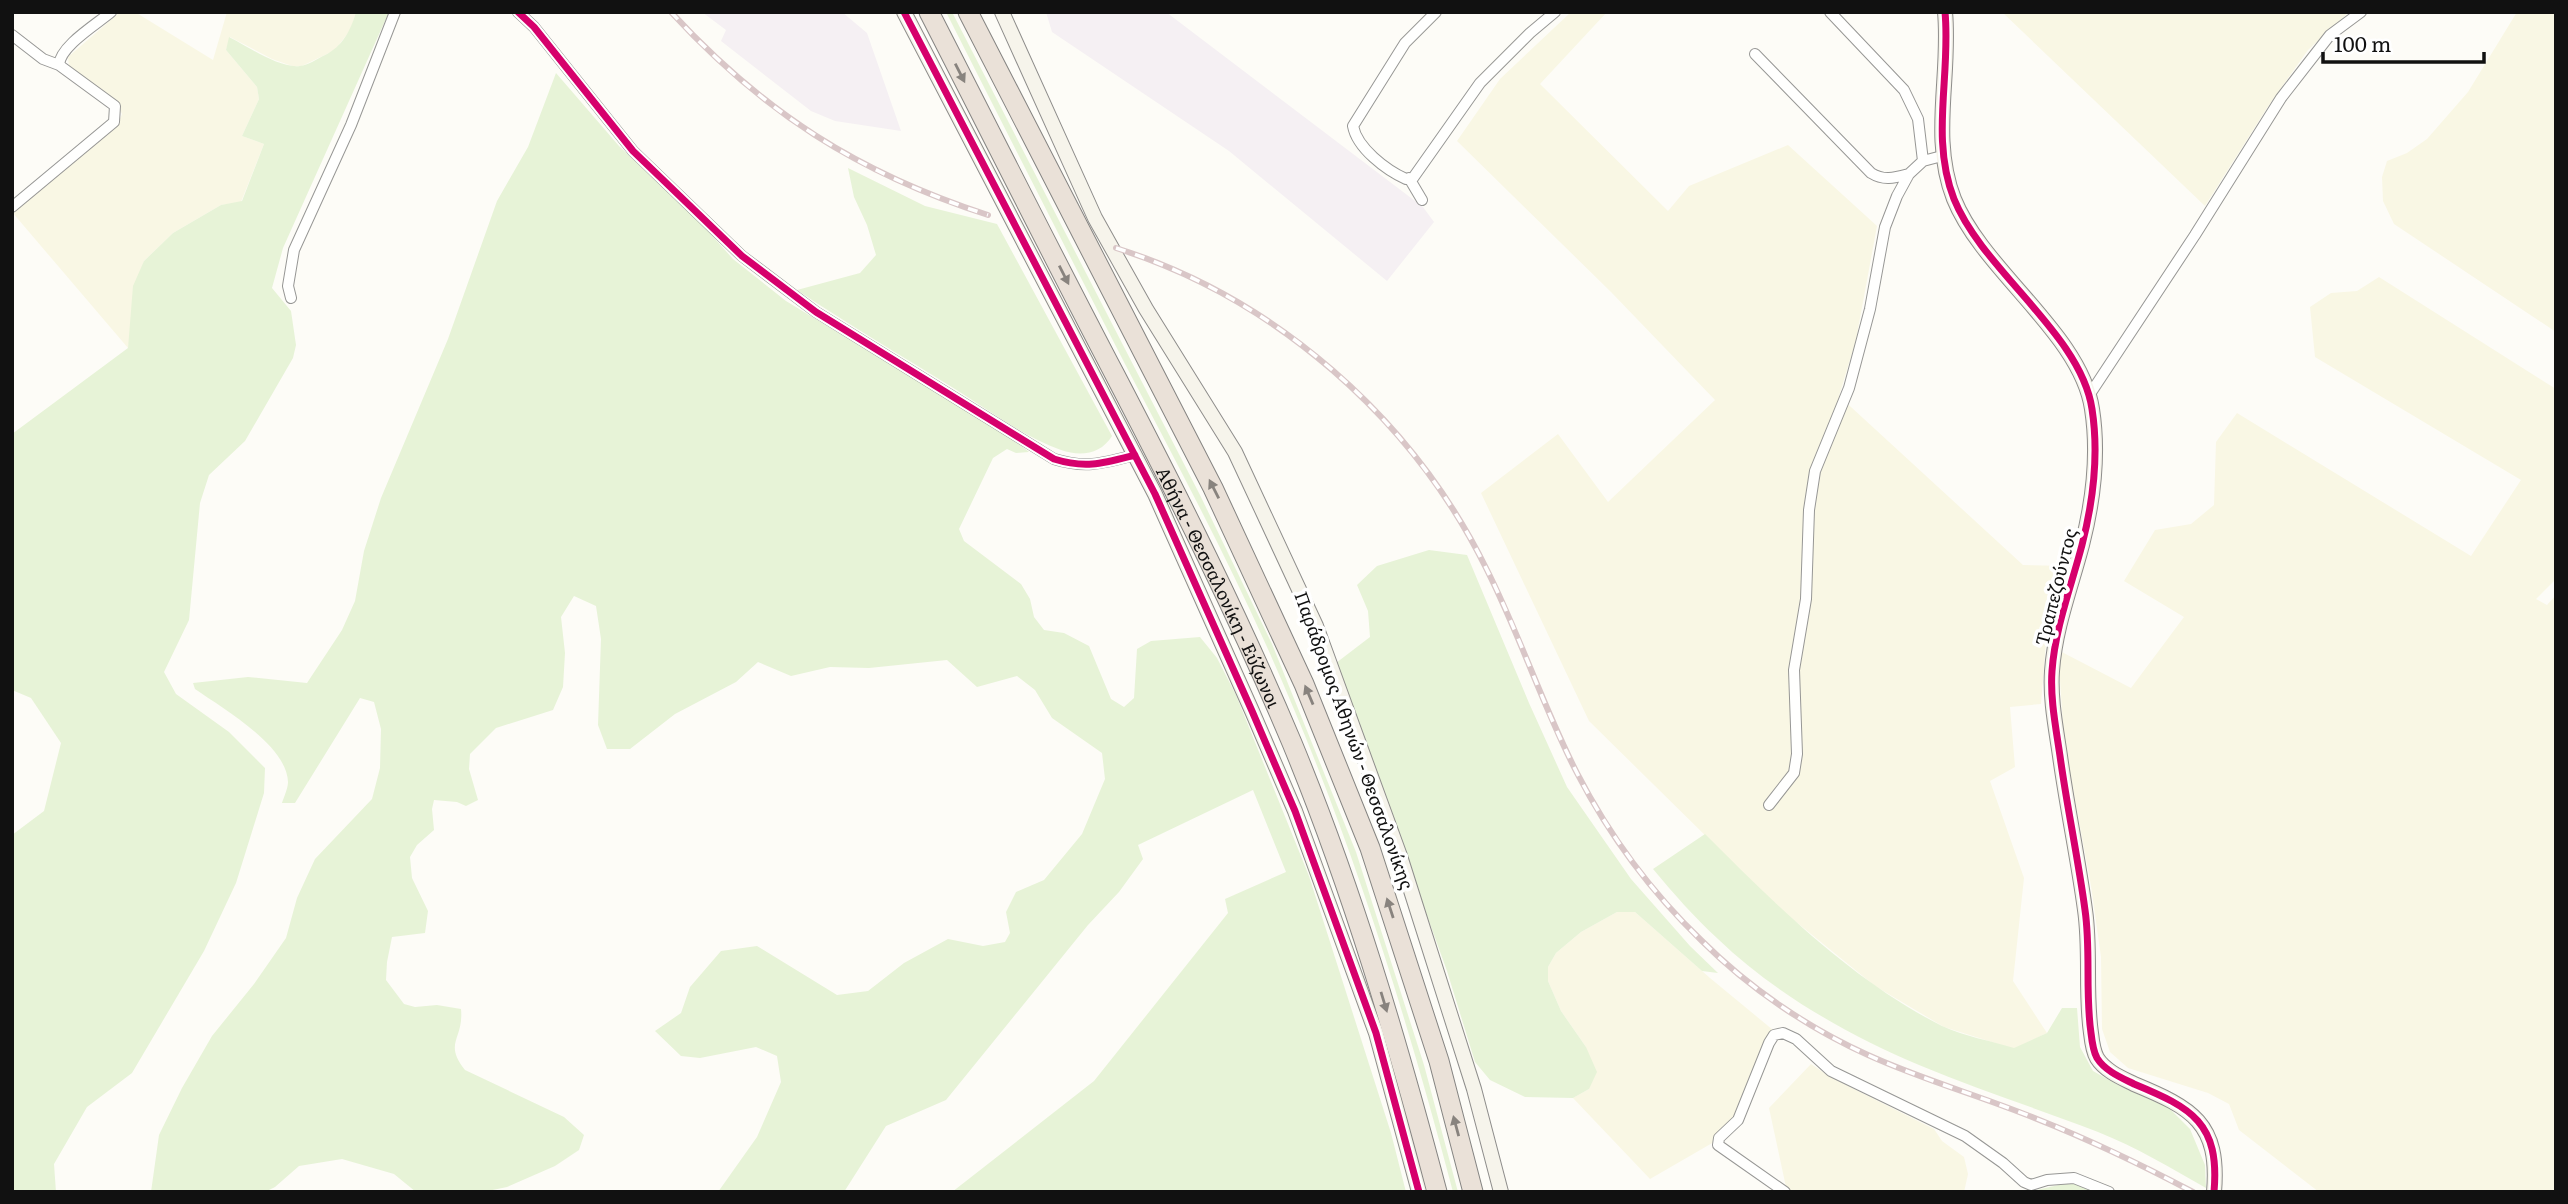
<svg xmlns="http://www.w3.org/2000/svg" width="2568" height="1204" font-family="Literata,serif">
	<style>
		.industrial { fill: #f5f0f3 }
		.farmland { fill: #f9f7e4 }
		.green { fill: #e7f3d7 }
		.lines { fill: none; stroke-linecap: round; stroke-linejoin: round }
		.street-casing { stroke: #979795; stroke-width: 12 }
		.secondary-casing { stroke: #8e8d8b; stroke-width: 16 }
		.highway-casing { stroke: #858482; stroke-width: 21 }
		.street { stroke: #fffffe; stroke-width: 10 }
		.secondary { stroke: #f6f4eb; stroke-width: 14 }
		.highway { stroke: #eae1d8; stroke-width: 19 }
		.rail-casing { stroke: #d9c6c7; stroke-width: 6 }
		.rail { stroke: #fff; stroke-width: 3.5; stroke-dasharray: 10; stroke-linecap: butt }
		.cycleway-casing { stroke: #fff; stroke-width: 11 }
		.cycleway { stroke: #d6006c; stroke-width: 7 }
		.oneway { fill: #88837e }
		.labels { text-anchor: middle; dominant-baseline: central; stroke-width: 7; stroke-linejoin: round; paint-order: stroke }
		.street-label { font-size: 18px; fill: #111; stroke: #fff }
	</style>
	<rect width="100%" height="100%" fill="#fdfcf7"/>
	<!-- industrial -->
	<path class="industrial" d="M702,12h140l25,21 34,98 -66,-10 -24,-10 -90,-70 5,-11z
		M1046,12h120l257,195 11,15 -47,59 -158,-130 -177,-119z"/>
	<!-- farmland -->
	<path class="farmland" d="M120,12h15l78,48 14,-48h129l-5,17 -16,21 -33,16h-10l-20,-7 -42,-22 -4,13 31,37 2,12 -17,37 22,8 -23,58 -20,3 -48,28 -29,28 -16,87 -116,-136 105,-86 5,-12 -7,-14 -46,-34 -1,-9z
		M1571,12h36l-67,72 128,127 21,-25 99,-41 89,81 -21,114 -17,56 184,169 44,1 -20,64 -6,74 -31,3 5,60 -25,14 34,97 -11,103 34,52 -33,16 -70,-22 -69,-41 -96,-78 -190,-187 -108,-228 77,-59 50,68 107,-102 -104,-108 -154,-151 43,-62z
		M2002,12h347l-41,38 -41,58 -62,98z
		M2517,12h39v320l-162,-108 -11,-23 -1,-24 5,-16 20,-8 20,-14 41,-47z
		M2379,277l177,112v190l-20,20 11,6 9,-10v597h-237l-80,-62 -10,-26 -21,-11 -80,-25 -18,-16 -8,-23 -1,-72 -10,-71 -27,-145 -6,-91 73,38 53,-71 -60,-36 31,-51 36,-6 23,-19 2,-63 21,-29 234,143 50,-76 -206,-123 -5,-50 21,-14 26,-2z
		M1617,912h18l75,66 63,52 -37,88 -22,24 -64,37 -77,-81 16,-9 -3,-42 -25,-36 -13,-30v-14l8,-14 25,-21z
		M1811,1064l21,14 102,51 8,12 22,16 4,17 -4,18h-171l-7,-5 -17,-79z"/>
	<!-- green -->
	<path class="green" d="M356,12h33l-106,236 -11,40 19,23 5,34 -3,13 -48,83 -36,34 -9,28 -11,117 -25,52 12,22 53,38 36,36 -1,25 -28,90 -32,68 -72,122 -45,34 -33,57 2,28h-44v-357l32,-24 17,-68 -30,-45 -19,-8v-256l116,-86 5,-62 11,-25 29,-28 48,-28 21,-4 22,-57 -22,-8 17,-37 -2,-12 -31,-37 3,-13c18,9 51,32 71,29 8,-1 17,-7 25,-11 17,-8 26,-25 31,-43z
		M946,12h6l248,483 72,149 84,208 68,213 34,127h-5c-49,-186 -107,-370 -186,-545 -43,-96 -93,-189 -142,-283 -60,-117 -120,-235 -179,-352z
		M556,73l63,73 81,76 33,37 53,42 224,136 19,15 -13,1 -9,-4 -14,9 -34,71 5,12 57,43 9,15 4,18 10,13 20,3 25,13 22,53 13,8 10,-9 3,-49 14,-8 49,-4 17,21 19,37 73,181 82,257 15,59h-454l142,-111 134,-168 -3,-14 61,-27 -33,-82 -115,55 5,14 -24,33 -31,33 -142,175 -60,26 -42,66h-126l39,-55 24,-55 -4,-26 -21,-9 -56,11 -19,-2 -26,-25 26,-18 9,-26 31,-36 36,-5 80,49 31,-4 36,-28 44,-24 35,7 22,-4 5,-9 -4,-21 10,-20 28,-12 38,-46 23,-55 -3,-26 -50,-35 -17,-28 -18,-14 -40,11 -30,-27 -78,8 -39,-1 -39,9 -33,-14 -22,20 -61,32 -45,35h-23l-9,-24 3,-86 -5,-33 -22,-10 -13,21 4,36 -2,34 -10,23 -57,18 -26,26 -1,15 9,31 -12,6 -9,-4 -23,-2 -2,9 2,21 -17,15 -7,12 2,21 16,33 -3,22 -33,4 -5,25 -1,18 18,24 11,3 22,-2 24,4c3,31 -18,33 4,61l99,47 20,18 -5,15 -24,16 -48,21 -24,5h-67l-22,-18 -52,-15 -43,7 -24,21 -10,5h-114l8,-57 23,-47 30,-52 42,-52 32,-46 11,-40 18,-39 57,-60 8,-31 1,-39 -7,-27 -14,-4 -65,105h-13c2,-6 6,-15 6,-21 -1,-37 -66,-74 -93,-93l-2,-6 55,-6 59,6 35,-53 13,-29 9,-50 17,-53 67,-159 49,-138 31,-54z
		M848,168l77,38 72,18 115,212c-11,18 -31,21 -51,14 -38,-13 -72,-40 -106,-61 -53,-33 -106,-64 -158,-99l63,-17 16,-18 -9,-30 -13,-28z
		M1429,550l38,5 62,148 38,84 64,92 59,67 28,27 -16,-2 -67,-59h-18l-36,20 -25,21 -8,14v14l13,30 25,36 11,25 -8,17 -16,9 -48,-1 -35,-17 -15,-18 -28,-91 -111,-308 34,-26 -2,-26 -11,-26 20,-19z
		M1705,834c71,71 146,146 237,192 22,10 49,15 72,22l33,-15 15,-25h15l3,39 13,24 25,14 51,23 21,21 15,36 1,23c-35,-20 -70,-41 -108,-56 -59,-23 -120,-42 -179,-67 -71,-30 -145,-72 -201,-126 -24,-22 -44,-45 -65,-70z
		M2072,1182l24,10h-68z"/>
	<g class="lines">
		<!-- street casing -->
		<g class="street-casing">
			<path id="street" d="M518,12l16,15 99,124 109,105 74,56 238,147c32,10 50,4 81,-4
				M1436,12l-31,31 -52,83c4,22 33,44 53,53l7,-1 67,-95 50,-50 25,-21
				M1830,12l74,78 14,29 5,42
				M12,35l31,24 16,6
				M1755,54l116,119c13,8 23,5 38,1
				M1409,178l13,22
				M12,207l102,-85 1,-16 -56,-41c1,-19 38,-41 52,-53
				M291,298l-3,-12 6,-36 57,-125 44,-113
				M2090,394l105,-159 86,-137 49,-63 31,-23
				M1769,805l25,-32 3,-19 -3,-84 12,-71 3,-89 6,-39 34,-83 21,-79 15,-82 12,-31 12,-22 14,-13 19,-5
				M1785,1192l-67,-47 1,-7 19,-18 31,-77 5,-8 9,-2 13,6 35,32 134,65 38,27 21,19 7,3 16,-5 27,-2 35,14"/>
		</g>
		<!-- secondary casing -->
		<g class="secondary-casing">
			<path id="secondary" d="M904,12l251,482 97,217 43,100 81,222 43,159
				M1002,12l93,206 51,91 89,143 81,174 84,230 74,233 27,103
				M1945,12c6,63 -15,126 9,187 29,72 127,135 138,210 7,45 1,93 -10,136 -11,42 -27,83 -30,126 -2,28 4,57 8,85 7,51 18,102 25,154 6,41 0,82 6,123 1,9 2,18 6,25 8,13 25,20 37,26 58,24 86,39 80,108"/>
		</g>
		<!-- highway casing -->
		<g class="highway-casing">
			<g id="highway">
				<path id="s1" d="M929,12c62,121 123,243 186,363 63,121 124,242 177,368 60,145 105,297 145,449"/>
				<path d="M968,12l245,476 91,196 66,164 69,213 34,131"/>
			</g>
		</g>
		<!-- street -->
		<use href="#street" class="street"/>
		<!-- secondary -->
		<use href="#secondary" class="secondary"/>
		<!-- highway -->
		<use href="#highway" class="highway"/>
		<!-- rail casing -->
		<g class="rail-casing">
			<path id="rail" d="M671,12c92,100 187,161 317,203
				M1116,248c159,50 296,170 370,320 34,67 57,139 91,205 32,62 75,120 125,168 47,47 106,87 166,114 55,25 113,41 169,64 53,21 105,46 156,73"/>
		</g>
		<!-- rail -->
		<use href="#rail" class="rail"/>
		<!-- cycleway casing -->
		<g class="cycleway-casing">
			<path id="cycleway" d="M518,12l16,15 99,124 109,105 74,56 238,147c32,10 50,4 81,-4
				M904,12l251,482 97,217 43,100 81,222 43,159
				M1945,12c6,63 -15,126 9,187 29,72 127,135 138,210 7,45 1,93 -10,136 -11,42 -27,83 -30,126 -2,28 4,57 8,85 7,51 18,102 25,154 6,41 0,82 6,123 1,9 2,18 6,25 8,13 25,20 37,26 58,24 86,39 80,108"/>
		</g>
		<!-- cycleway -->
		<use href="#cycleway" class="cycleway"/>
	</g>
	<!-- one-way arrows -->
	<defs><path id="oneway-solid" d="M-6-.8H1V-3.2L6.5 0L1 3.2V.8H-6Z" transform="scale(1.75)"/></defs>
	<g class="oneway">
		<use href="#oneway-solid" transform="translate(960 73) rotate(63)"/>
		<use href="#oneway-solid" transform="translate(1064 275) rotate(63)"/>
		<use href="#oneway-solid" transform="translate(1214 489) rotate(-117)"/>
		<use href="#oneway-solid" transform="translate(1309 695) rotate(-113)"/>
		<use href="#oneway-solid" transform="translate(1390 908) rotate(-108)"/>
		<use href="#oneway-solid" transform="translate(1384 1002) rotate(73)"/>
		<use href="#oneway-solid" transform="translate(1456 1126) rotate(-105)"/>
	</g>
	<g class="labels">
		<!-- street labels -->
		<g class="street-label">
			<text stroke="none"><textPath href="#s1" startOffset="644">Αθήνα - Θεσσαλονίκη - Εύζωνοι</textPath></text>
			<text transform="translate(2055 587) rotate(-76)">Τραπεζούντος</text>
			<text transform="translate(1355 740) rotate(70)">Παράδρομος Αθηνών - Θεσσαλονίκης</text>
		</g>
	</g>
	<!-- border -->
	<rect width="2568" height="1204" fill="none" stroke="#111111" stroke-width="28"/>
	<!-- scale -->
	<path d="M2323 52v10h161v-10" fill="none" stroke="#111111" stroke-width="3.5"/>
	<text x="2334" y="52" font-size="21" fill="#111111" stroke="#ffffff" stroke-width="5" paint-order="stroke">100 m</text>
</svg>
